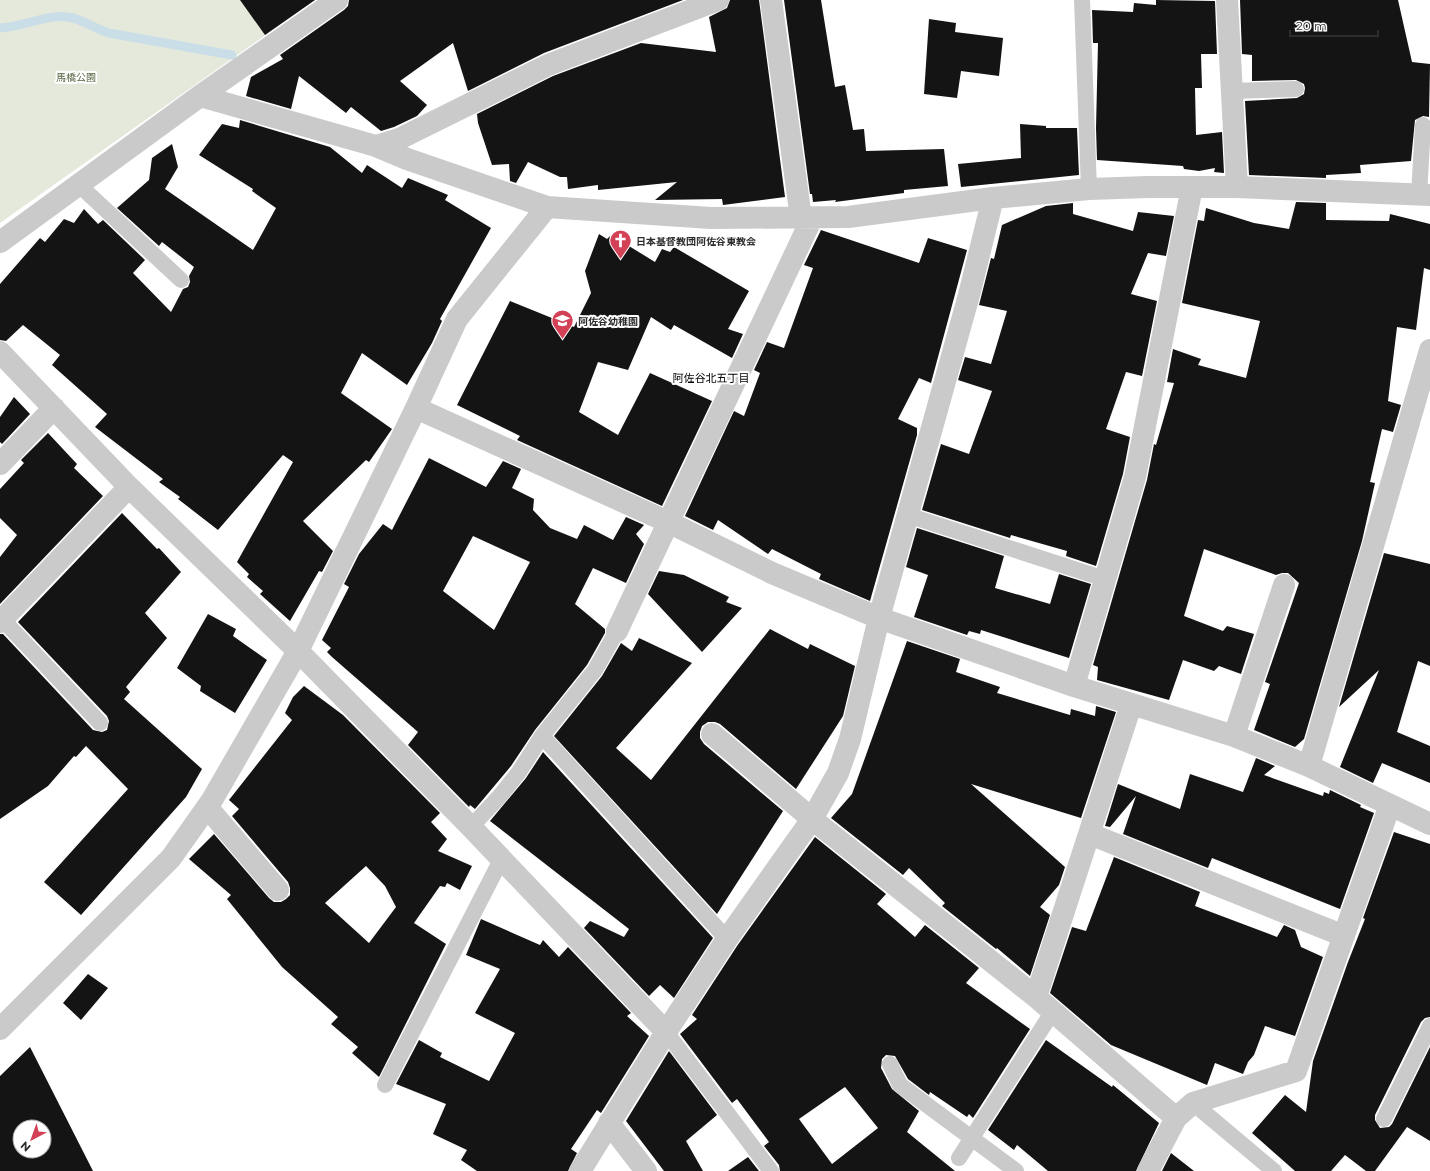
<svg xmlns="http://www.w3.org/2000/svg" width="1430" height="1171" font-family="Montserrat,'Noto Sans JP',sans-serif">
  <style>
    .green { fill: #e4e9dc }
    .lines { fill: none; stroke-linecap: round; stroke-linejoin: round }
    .stream { stroke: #cadee7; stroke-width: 9 }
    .building { fill: #141414; fill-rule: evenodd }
    .service { stroke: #cacaca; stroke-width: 16 }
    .minor { stroke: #cacaca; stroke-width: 22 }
    .labels { text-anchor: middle; stroke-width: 4; stroke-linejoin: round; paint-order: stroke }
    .park-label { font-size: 10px; fill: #53633f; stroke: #fff }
    .poi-label { font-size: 10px; font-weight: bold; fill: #2d2d2d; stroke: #fff; text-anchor: start }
    .neighbourhood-label { font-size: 11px; fill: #000; stroke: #fff }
  </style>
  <rect width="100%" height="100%" fill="#fff"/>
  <!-- green -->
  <path class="green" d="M0,0H315L0,223Z"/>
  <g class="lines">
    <!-- stream -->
    <path class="stream" d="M0,28C22,27 48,14 68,17C83,19 94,29 109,33L232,55"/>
  </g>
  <!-- building -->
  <path class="building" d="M240,0H315L265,35Z
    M349,0H683L544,53L468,91L453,43L400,81L427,105L417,116L394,127L381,131L351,107L346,113L299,76L291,109L246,96L251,77L283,59L280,55L344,10L348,6Z
    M730,0H759L785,197L723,205L722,199L655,200L677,182L598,190V185L568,189L567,177H560L528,162L516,183L510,181L509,164L492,165L478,123L477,114L553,76L641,43L716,52L709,17L727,8Z
    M784,0H821L835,87L845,85L853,130L864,129L866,151L944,149L948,186L904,190V193L835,202L836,200L813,202L812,194H810Z
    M1156,0L1215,1L1217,54H1201L1202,88H1195L1196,135L1222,132L1224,173L1214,172L1215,168L1199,171L1184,169L1183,166L1097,160L1096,128L1098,43H1093L1092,10L1133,12L1134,3L1156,5Z
    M1240,0H1398L1412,62L1430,64L1429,117L1423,116L1415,120L1411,161L1360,165L1361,173L1326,175V178L1249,175L1245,101L1297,98L1304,94L1305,88L1304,84L1296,80L1252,81V55L1242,54Z
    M929,19L956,23L955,32L1003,38L999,76L961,71L957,98L924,94Z
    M240,120L330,147L362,173L367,165L402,188L408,178L448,195L445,200L491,228L440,319L442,321L432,343L407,385L362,353L341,393L392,429L369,462L366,460L303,521L333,551L322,572L319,571L290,621L260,594L263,591L247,577L249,574L237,562L293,462L283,455L218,530L178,499L180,497L159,482L163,479L95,427L107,414L52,365L60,355L23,325L6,341L0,340V284L40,238L45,242L64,219L74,223L84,209L98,224L103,220L145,260L133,273L171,312L183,289L188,287L190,282L189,276L194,267L162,242L159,246L117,208L149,180L152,158L172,144L178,167L165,189L253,250L276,208L252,191L253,189L199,155L222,124L239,128Z
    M1020,124L1046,126V128H1077L1079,175L961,187L958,164L1021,158Z
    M1296,202L1326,203V220L1389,221L1390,214L1430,224V270L1424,268L1416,330L1397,327L1388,401L1401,405L1393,432L1382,429L1370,482L1375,483L1362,541L1304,739L1295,747L1254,730L1270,684L1265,682L1299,583L1288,573H1282L1276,575L1204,549L1184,616L1223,631L1227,626L1254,634L1241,674L1219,666L1214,671L1183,660L1169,700L1097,680L1098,667L1093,665L1147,480L1154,444L1156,445L1174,383L1167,382L1173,349L1201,359L1198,365L1246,378L1260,321L1182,303L1198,220L1204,221L1206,208L1254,223L1289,229Z
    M1073,203V214L1133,231L1138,212L1174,216L1166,256L1148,253L1131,294L1157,301L1142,376L1126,372L1106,429L1130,437L1123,474L1096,566L1066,556L1067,551L1011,535L1010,538L922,510L941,444L969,454L992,391L958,380L965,357L991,364L1007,311L979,305L991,258L994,259L1002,225L1046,206Z
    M821,230L919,263L928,238L967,250L931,383L919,378L898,419L917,428V435L870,601L819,579L821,574L772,549L768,554L718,520L713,530L685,516L734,411L744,416L760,373L754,370L767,342L784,348L813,268L804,265Z
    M599,234L607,239L611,235L655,262L662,249L670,252L674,247L749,291L728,329L743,334L732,358L674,325L671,330L651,317L628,370L598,362L579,412L618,435L650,373L712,401L662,506L517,440L520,436L457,405L510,301L574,327L591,293L585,271Z
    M14,397L30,414L2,444L0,442V417Z
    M48,433L77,464L74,468L103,496L0,604V557L17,535L0,518V489L24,463L21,460Z
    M429,458L486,487L503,461L521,469L512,488L534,499L533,510L550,528L577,539L584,525L613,540L626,517L644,525L636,534L644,544L626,583L593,568L575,604L605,629V633L587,665L535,730L511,766L475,809L470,805L469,807L408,745L418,732L332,657L327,652L331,648L322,640L349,587L344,584L359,554L383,524L392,530ZM473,536L530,562L494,630L443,591Z
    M122,513L157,549L159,548L181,572L145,613L167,638L126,687L130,692L124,699L202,769L186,797L81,915L44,882L128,789L86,746L76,757L74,756L48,786L0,819V634H3L93,730L102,732L107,730L109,721L107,716L18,622Z
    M917,528L1004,556L995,588L1050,604L1059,574L1091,584L1069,658L981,630L980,634L969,631L967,635L914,617L928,575L906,567Z
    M1384,553L1430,564V666L1418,661L1397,732L1430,746V783L1382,763L1373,783L1340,767L1379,670L1339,707Z
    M659,571L684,575L729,597L726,602L742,608L702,652L648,594Z
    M208,614L236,629L233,636L267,660L235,713L200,691L201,686L177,668Z
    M770,629L808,649L810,644L855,666L843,716L796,789L720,724L715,722H708L702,726L700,732V738L704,744L783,811L717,914L554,736L602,676L621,643L632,651L639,638L692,663L616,748L651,780Z
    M907,641L960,659L956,672L1000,687L997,693L1070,715L1071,709L1095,716L1096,706L1116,712L1081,818L971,784L1065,867L1059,885L1040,907L1050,915L1030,976L997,948L996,949L942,906L945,903L909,868L903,875L831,818L852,794Z
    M304,686L343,715L440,813L431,822L447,839L438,851L472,866L460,890L447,883L445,887L440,886L414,923L446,944L379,1077L352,1053L358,1047L331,1024L338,1017L282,967L227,899L231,895L189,859L214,834L269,898L274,902H281L286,899L290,895V888L288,882L232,816L239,809L229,800L292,720L285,713L293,697ZM366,866L385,886L396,907L369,943L325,903Z
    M543,752L713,938L674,998L660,985L649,996L584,928L590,921L624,937L629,929L490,821L526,778Z
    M1256,758L1275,766L1264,775L1323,796L1324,792L1329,794L1330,790L1361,805L1360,807L1374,813L1340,909L1212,858L1208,868L1123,834L1136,796L1110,827L1105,826L1118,784L1180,809L1190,774L1243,792Z
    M1394,832L1430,844V1017L1425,1018L1421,1022L1375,1115V1120L1380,1128L1389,1127L1392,1124L1430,1047V1141L1407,1127L1375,1171H1366L1345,1155L1331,1171H1295L1252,1133L1285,1095L1306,1112L1313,1061L1348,962L1365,919L1363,918Z
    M815,837L886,894L877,904L915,937L925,925L979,968L966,983L1030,1029L973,1118L969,1114L967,1117L930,1092L929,1095L908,1079L895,1056L886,1055L882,1059L881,1068L892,1089L919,1111L907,1132L955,1171H780L779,1165L764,1146L769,1142L737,1099L732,1103L680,1034L697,1019L692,1015L737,946ZM845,1087L878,1128L832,1164L799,1119Z
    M1114,857L1200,892L1195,906L1277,937L1284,925L1295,930L1301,947L1323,957L1295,1036L1265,1026L1254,1055L1248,1062L1243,1074L1215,1063L1207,1085L1111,1045L1050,993L1072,927L1086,931Z
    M481,919L540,945L543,940L559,957L568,947L631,1013L627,1016L649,1036L601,1113L597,1110L571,1149L577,1153L568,1171H477L461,1160L467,1150L433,1134L446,1104L396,1084L419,1040L442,1053L440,1057L489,1081L515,1033L475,1013L500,969L466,955Z
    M88,974L108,988L81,1020L63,1003Z
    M1046,1040L1112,1087L1113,1085L1159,1123L1136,1171H1048L1017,1145L1014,1150L988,1130Z
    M30,1047L93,1171H0V1076ZM20,1127H44V1151H20Z
    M669,1051L717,1115L686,1141L703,1171H664L626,1121Z
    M1171,1153L1194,1171H1162Z
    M748,1157L759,1171H728Z"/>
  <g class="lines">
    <!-- service -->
    <path class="service" d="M1082,0L1089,189
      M1232,91L1296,89
      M78,184L181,280
      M1419,195L1423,125
      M907,515L1105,579
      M2,619L100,723
      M542,736L727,939
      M471,827L499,797L519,772L542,736L595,670L617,631
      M666,1032L771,1171
      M890,1064L900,1085L1016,1171
      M385,1085L501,860
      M1193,1103L1274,1171
      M1384,1119L1430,1026
      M959,1158L1053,1011"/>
    <!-- minor -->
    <path class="minor" d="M771,0L801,218
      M1227,0L1237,187
      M200,96L376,146L407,159L547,207L711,218L848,217L993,198L1089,189L1148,187H1237L1430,195
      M376,146L399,139L548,65L718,0
      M0,242L200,96L337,0
      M0,352L129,487L298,651L471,827L666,1032
      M416,408L668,522L772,573L879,618L1074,686L1234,736L1309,766L1430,824
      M0,464L54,408
      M0,622L129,487
      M617,631L812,218
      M1074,686L1135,477L1192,187
      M712,734L812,819L1036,997L1176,1118
      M1234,736L1284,585
      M1309,766L1430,350
      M207,807L278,890
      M1090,834L1344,936
      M1036,997L1131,705
      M0,1029L171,858L212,800L298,651L416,408L457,319L547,207
      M609,1123L646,1171
      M580,1171L666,1032L727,939L812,819L838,773L850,739L879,618L969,295L993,198
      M1148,1171L1176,1118L1193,1103L1296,1071L1390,805"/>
  </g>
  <!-- icons -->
  <defs>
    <symbol id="church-pin" viewBox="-11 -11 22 30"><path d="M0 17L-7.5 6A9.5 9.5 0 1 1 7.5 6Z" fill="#d24156" stroke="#fff"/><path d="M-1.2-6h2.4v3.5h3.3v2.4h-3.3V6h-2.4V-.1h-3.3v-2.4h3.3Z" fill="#fff"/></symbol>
    <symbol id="school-pin" viewBox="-11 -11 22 30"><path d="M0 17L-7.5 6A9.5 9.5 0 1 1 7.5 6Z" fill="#d24156" stroke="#fff"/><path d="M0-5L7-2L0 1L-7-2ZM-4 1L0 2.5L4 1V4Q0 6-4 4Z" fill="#fff"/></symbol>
  </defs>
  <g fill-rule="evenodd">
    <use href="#church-pin" x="608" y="228" width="25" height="34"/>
    <use href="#school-pin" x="550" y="308" width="25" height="34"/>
  </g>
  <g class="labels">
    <!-- park labels -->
    <g class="park-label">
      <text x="76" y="81">馬橋公園</text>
    </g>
    <!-- poi labels -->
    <g class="poi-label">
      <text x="636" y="245">日本基督教団阿佐谷東教会</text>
      <text x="578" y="325">阿佐谷幼稚園</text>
    </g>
    <!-- neighbourhood labels -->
    <g class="neighbourhood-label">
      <text x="711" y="382">阿佐谷北五丁目</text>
    </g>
  </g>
  <!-- north arrow -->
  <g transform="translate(32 1139) rotate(221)"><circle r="19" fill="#ffffff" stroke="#ababab"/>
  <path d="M0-3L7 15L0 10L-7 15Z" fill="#d24156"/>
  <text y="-6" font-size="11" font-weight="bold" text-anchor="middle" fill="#2d2d2d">N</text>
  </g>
  <!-- scale -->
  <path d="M1290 30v6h88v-6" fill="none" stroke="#2d2d2d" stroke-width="2"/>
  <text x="1296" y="30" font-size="12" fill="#2d2d2d" stroke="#ffffff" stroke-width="3" paint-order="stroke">20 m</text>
</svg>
